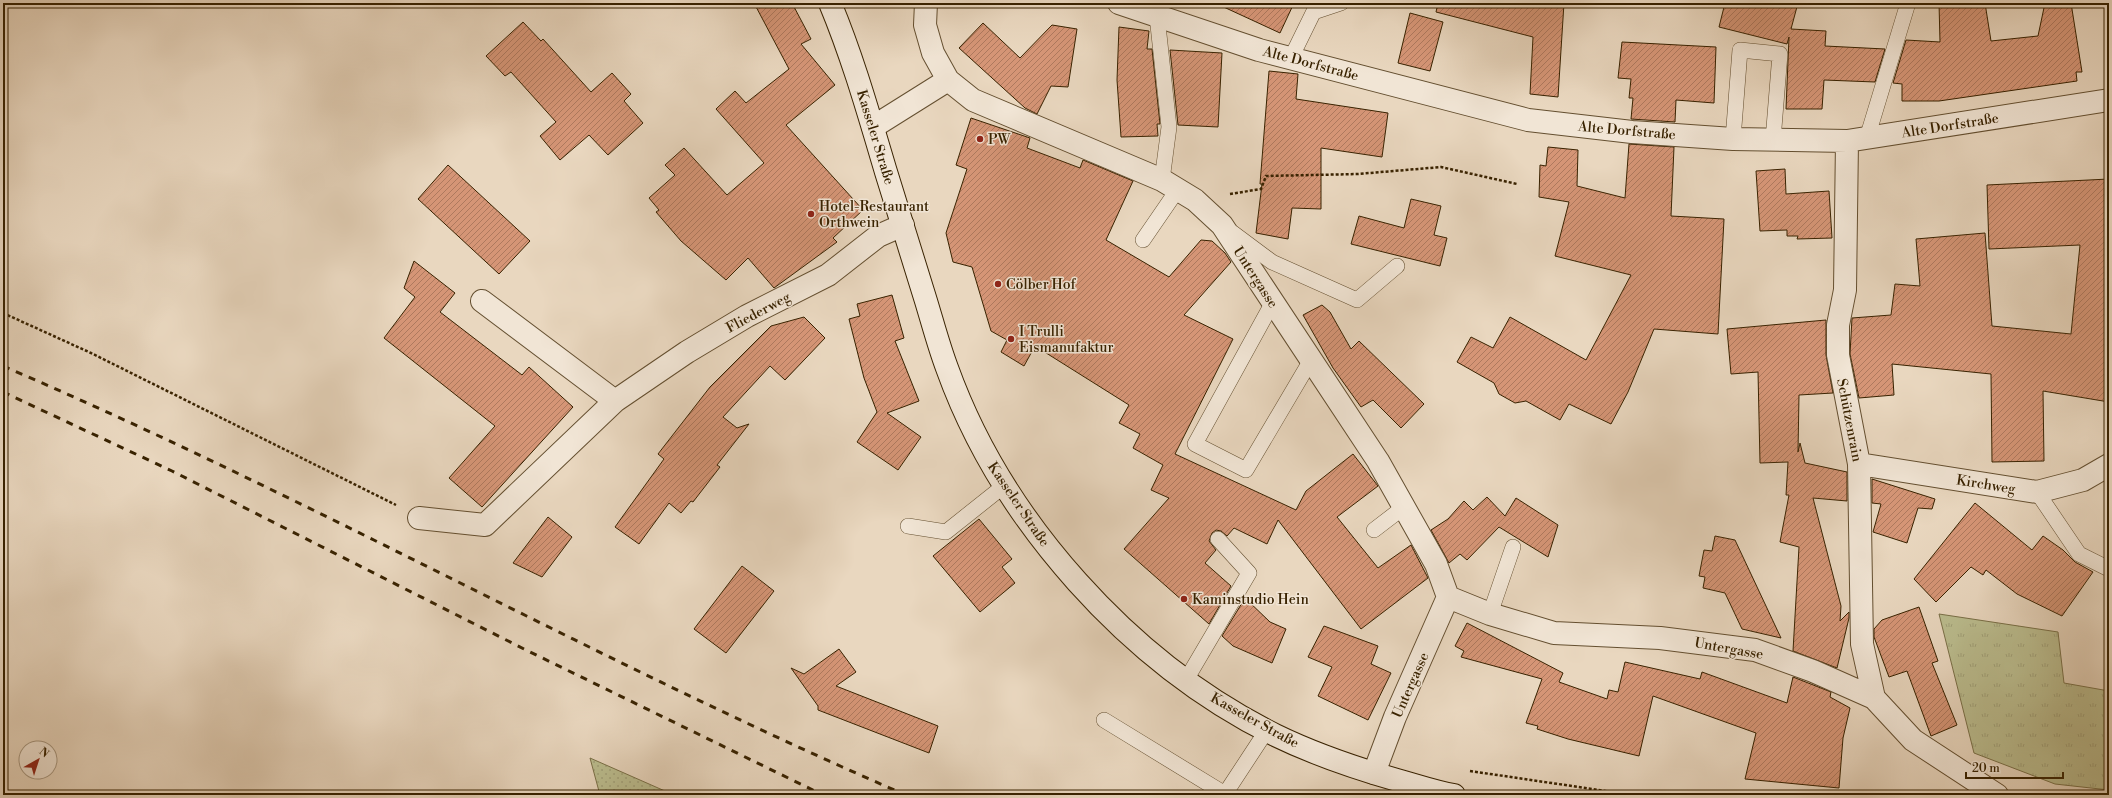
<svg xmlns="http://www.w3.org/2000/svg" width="2112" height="798" font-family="'Libre Bodoni',serif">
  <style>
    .grass { fill: url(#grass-tufts); stroke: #7a7048 }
    .garden { fill: url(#garden-dots); stroke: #7a7048 }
    .building { fill: url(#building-hatch); stroke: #382200 }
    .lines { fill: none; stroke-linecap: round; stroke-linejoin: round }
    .service-casing { stroke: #644f30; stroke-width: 16 }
    .minor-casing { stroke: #644f30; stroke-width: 24 }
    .secondary-casing { stroke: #382200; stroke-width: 24 }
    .path { stroke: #382200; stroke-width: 2.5; stroke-dasharray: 3 2; stroke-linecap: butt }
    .service { stroke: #f1e5d5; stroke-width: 15 }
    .minor { stroke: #f1e5d5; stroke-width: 22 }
    .secondary { stroke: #f1e5d5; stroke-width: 22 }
    .rail { stroke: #382200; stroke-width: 3; stroke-dasharray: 7 7; stroke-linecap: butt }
    .poi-dot { fill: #8f2418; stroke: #f1e5d5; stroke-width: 1.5 }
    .labels { text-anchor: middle; stroke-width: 3; stroke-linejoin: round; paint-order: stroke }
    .street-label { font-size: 14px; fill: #382200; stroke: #f1e5d5 }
    .poi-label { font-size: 14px; fill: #382200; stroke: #f1e5d5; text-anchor: start }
  </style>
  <defs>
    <pattern id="grass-tufts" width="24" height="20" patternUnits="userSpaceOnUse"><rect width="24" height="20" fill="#bbbd8f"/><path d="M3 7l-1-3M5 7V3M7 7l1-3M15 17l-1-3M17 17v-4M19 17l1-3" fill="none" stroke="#a2a27a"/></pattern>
    <pattern id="garden-dots" width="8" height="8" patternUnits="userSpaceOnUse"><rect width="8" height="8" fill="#bbbd8f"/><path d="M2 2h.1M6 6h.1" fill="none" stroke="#a2a27a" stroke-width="1.8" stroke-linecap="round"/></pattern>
    <pattern id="building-hatch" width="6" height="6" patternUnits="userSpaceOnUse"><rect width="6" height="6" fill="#d59576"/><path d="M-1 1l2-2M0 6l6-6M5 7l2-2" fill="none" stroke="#ae795e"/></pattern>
  </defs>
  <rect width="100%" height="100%" fill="#e9d7bf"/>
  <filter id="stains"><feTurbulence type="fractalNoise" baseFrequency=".005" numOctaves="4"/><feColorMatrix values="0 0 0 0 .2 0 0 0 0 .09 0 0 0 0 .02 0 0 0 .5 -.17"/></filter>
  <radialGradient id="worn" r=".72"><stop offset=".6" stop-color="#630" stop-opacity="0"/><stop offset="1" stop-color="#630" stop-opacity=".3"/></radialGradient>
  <!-- grass -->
  <path class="grass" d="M1939,614L2058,632L2064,683L2109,691V790L2055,784L1974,753Z"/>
  <!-- garden -->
  <path class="garden" d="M590,758L674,795H600Z"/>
  <!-- building -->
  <path class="building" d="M754,3H792L811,39L801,44L835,85L786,125L863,210L833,238L837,242L774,288L748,258L726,280L681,241L656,212L659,210L649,198L675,175L665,165L684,148L727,195L764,163L716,109L735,91L746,103L789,69Z
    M1215,3H1294L1280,33Z
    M1438,3H1564L1558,97L1530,94L1533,37L1436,12Z
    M1725,3H1798L1791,29L1826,31L1825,46L1885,49L1875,82L1824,80L1822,109H1786L1789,37L1787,44L1719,27Z
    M1939,3H1985L1991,41L2038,36L2045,3H2071L2082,72H2076L2077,81L1939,101H1902V84L1893,83L1906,40L1940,42Z
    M1410,13L1443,22L1430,71L1398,63Z
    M523,22L541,41L543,39L591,92L612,73L631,94L624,101L643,123L608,155L589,135L560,160L540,136L556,122L511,72L505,76L486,56Z
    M983,23L1020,58L1052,25L1077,29L1068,87L1051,86L1037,114L1025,108L959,48Z
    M1119,27L1149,31L1147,49H1152L1160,124H1157L1158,136L1121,137L1117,80Z
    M1622,42L1716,47L1714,103L1676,100L1675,122L1631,119L1633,98H1629L1631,79L1618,78Z
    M1170,50L1222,53L1218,127L1178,125Z
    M1269,71L1298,74L1296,99L1388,113L1382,157L1321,148V209L1292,208L1288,239L1256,233L1262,184H1260Z
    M971,118L1030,138L1027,148L1080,168L1083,160L1133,181L1106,240L1169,277L1201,240L1212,241L1225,253L1231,262L1184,315L1233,339L1175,454L1296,510L1306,491L1353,454L1378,486L1337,517L1378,568L1411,545L1428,578L1361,629L1278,520L1267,544L1234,528L1227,536L1221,531L1216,530L1212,533L1209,541L1216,550L1205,563L1231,586L1209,624L1124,549L1169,498L1151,490L1163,465L1133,448L1140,434L1119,423L1129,405L1035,346L1024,366L1001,352L1007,340L991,331L972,267L953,262L946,233L967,169L956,165Z
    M1629,144L1674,147L1671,216L1724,219L1718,334L1654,329L1628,392L1611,424L1569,404L1560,420L1526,401L1515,403L1499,394L1494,383L1457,362L1471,337L1493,348L1510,317L1586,360L1631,275L1555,256L1569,202L1539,197L1540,165L1546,166L1548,147L1578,150L1577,186L1625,198Z
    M448,165L530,241L499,274L418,199Z
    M1785,169L1786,194L1829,191L1832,238L1797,239L1798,236H1787V230L1760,231L1756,171Z
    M2109,179V402L2043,391L2044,461L1992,462L1991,374L1892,364L1894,395L1859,398L1850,354L1852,318L1891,315L1895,284L1920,286L1916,239L1985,233L1992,326L2071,334L2080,245L1989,249L1987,185Z
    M1411,199L1441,206L1434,235L1447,238L1440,266L1351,244L1359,216L1404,228Z
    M414,261L455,293L440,312L522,375L529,367L573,407L482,507L449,478L495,426L384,338L415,297L404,288Z
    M892,295L904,338L895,341L919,401L887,413L921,437L898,470L857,442L877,412L864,378L849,319L860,316L857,304Z
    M1322,305L1330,312L1351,349L1359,341L1424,404L1401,428L1373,400L1361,407L1333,368L1303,315Z
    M804,317L825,338L785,380L770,366L723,417L737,428L749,424L717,465L720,467L693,502L691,501L681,513L669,503L639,544L615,527L664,459L658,454L710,387L771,326Z
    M1826,320V355L1833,393L1799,395L1798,452L1800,443L1805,463L1847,472V501L1813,498L1841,606L1840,621L1849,612V618L1837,668L1793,651L1799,547L1780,542L1789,495H1786L1788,462L1760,463L1758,372L1731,374L1727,329Z
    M1872,479L1935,499L1932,509L1918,508L1907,543L1873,532L1881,504L1872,503Z
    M1487,497L1505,516L1516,498L1558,525L1548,557L1499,527L1467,560L1460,554L1449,563L1431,530L1448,519L1464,501L1473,510Z
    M1975,503L2032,550L2043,536L2063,550L2075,562L2093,572L2062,616L2017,594L1986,570L1983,575L1971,567L1936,602L1914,579Z
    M548,517L572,537L542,577L513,563Z
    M979,519L1012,559L1002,567L1015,583L980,612L933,556Z
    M1715,536L1735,540L1781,638L1742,629L1725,593L1703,588L1705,577L1699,576L1704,550L1712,551Z
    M742,566L774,591L726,653L694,629Z
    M1245,598L1270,622L1286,629L1272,663L1233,646L1222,636Z
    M1919,607L1938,661L1932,663L1957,725L1931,736L1907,671L1889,677L1874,637V629L1882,620Z
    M1467,623L1563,673L1559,682L1607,699L1609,690L1618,692L1625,662L1700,679L1702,672L1787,703L1793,677L1831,692L1830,697L1850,708L1843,738L1839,788L1745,779L1756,733L1653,696L1639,756L1568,739L1537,729L1538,726L1526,723L1542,679L1461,657L1464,651L1455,646Z
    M1324,626L1378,646L1371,664L1391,673L1368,720L1318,696L1332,667L1308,657Z
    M839,649L856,672L836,686L938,726L929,753L818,710V706L791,668L804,674Z"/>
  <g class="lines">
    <defs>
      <path id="service" d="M1314,12L1341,3
        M1157,16L1169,127L1162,180
        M1291,58L1318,3
        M1867,138L1908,3
        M1733,139L1740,50L1780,54L1773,140
        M1233,233L1272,262L1357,300L1397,266
        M1143,240L1178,189
        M1273,302L1195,444L1246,470L1311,360
        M2037,492L2079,554L2109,569
        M908,526L946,532L1005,485
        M1374,530L1404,507
        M1490,614L1513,547
        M1186,680L1249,573L1218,539
        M1104,720L1225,794L1267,730"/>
      <path id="minor" d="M1119,3L1259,50L1528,120L1632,132L1733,139L1847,141L2109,100
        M948,80L973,100L1162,180L1195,200L1222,225L1378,461L1436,564L1448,597L1395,717L1374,773
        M873,127L948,80L933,53L925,25L926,3
        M1847,141L1845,290L1838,325V355L1859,464L1862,644L1874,698
        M482,301L615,401
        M1859,464L2037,492L2083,480L2109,465
        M419,518L485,525L615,401L687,352L747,316L828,275L878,236L903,225
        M1448,597L1490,614L1554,633L1660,638L1755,650L1813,671L1874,698L1913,740L1997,795"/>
      <path id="secondary" d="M830,3C853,58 869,115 886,172C899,215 913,258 926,301C933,324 939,347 947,368C1002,521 1130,663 1275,735C1314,754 1355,768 1397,780C1416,785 1435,792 1454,795"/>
    </defs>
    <!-- service casing -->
    <use href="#service" class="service-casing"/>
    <!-- minor casing -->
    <use href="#minor" class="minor-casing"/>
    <!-- secondary casing -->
    <use href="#secondary" class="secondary-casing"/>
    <!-- path -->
    <path class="path" d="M1230,194L1261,189L1266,176L1358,174L1441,167L1517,184
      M3,313L91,353L396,505
      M1470,771L1626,794L1656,795"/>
    <!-- service -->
    <use href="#service" class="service"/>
    <!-- minor -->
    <use href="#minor" class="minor"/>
    <!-- secondary -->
    <use href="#secondary" class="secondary"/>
    <!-- rail -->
    <path class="rail" d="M3,366C309,497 600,663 906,795
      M3,392L172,471L524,649L823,795"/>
  </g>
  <!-- markers -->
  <g class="poi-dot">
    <circle cx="980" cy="139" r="4"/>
    <circle cx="811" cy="214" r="4"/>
    <circle cx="998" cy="284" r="4"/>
    <circle cx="1011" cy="339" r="4"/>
    <circle cx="1184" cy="599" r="4"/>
  </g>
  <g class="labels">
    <!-- street labels -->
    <g class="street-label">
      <text transform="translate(1311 63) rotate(15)" y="5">Alte Dorfstraße</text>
      <text transform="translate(1950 125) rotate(-9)" y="5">Alte Dorfstraße</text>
      <text transform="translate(1627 130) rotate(5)" y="5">Alte Dorfstraße</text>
      <text transform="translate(876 137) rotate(73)" y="5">Kasseler Straße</text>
      <text transform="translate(1256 277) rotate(57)" y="5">Untergasse</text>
      <text transform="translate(758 312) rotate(-28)" y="5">Fliederweg</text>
      <text transform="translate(1850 420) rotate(79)" y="5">Schützenrain</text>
      <text transform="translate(1986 484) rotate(9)" y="5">Kirchweg</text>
      <text transform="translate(1019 504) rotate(56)" y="5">Kasseler Straße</text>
      <text transform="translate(1729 648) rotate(10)" y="5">Untergasse</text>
      <text transform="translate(1410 685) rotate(-66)" y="5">Untergasse</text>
      <text transform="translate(1255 720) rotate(29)" y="5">Kasseler Straße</text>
    </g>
    <!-- poi labels -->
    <g class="poi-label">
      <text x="988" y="144">PW</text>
      <text x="819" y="211">Hotel-Restaurant<tspan x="819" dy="16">Orthwein</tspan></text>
      <text x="1006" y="289">Cölber Hof</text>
      <text x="1019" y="336">I Trulli<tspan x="1019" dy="16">Eismanufaktur</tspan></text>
      <text x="1192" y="604">Kaminstudio Hein</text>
    </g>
  </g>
  <!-- margin -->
  <rect width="2112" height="798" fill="none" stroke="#e9d7bf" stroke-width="16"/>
  <rect x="4" y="4" width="2104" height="790" fill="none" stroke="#382200" stroke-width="2"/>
  <rect x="8" y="8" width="2096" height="782" fill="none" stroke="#382200"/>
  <!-- north arrow -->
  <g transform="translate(38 760) rotate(39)"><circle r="19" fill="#f1e5d5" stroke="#a79780"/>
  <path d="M0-3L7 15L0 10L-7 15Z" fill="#8f2418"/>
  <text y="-6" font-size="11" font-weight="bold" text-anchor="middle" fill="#382200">N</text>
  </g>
  <!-- scale -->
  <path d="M1966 772v6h97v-6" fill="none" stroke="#382200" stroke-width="2"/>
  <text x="1972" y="772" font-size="12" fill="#382200" stroke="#f1e5d5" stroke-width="3" paint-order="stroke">20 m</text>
  <rect width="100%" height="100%" filter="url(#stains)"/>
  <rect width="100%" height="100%" fill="url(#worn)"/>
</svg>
